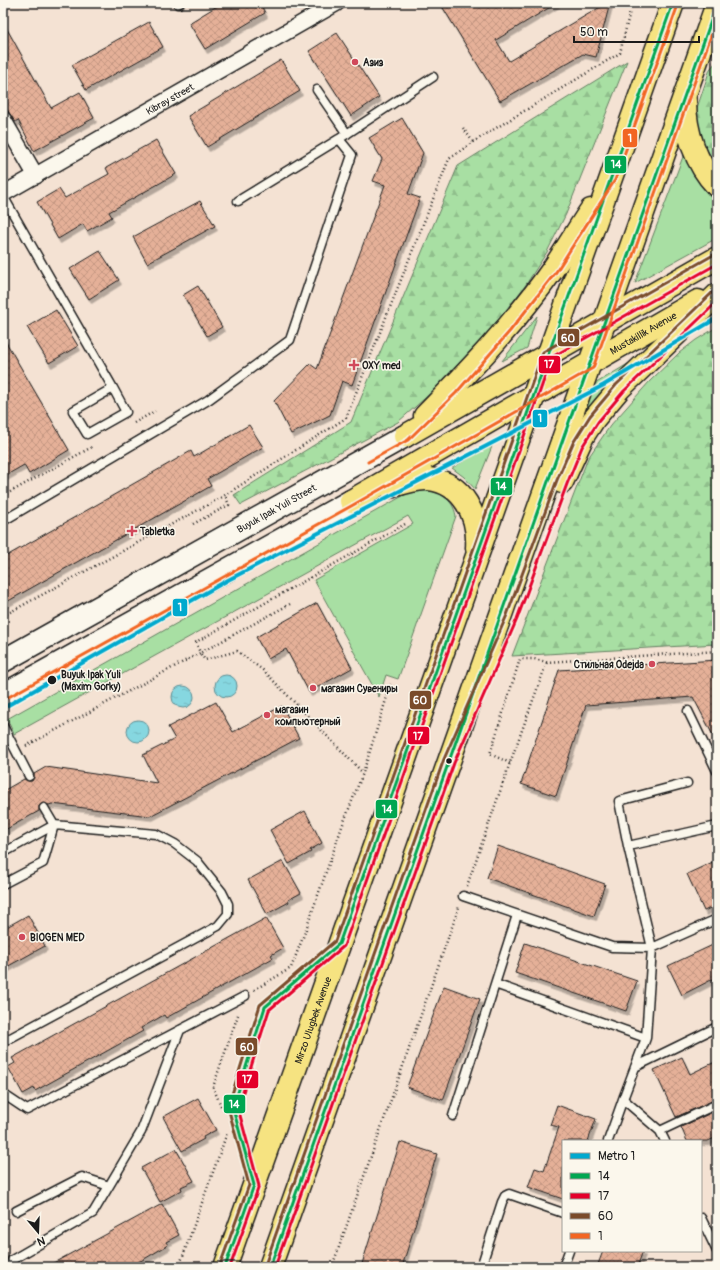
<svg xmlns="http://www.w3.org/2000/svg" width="720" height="1270" font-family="Pangolin,sans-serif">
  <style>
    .grass { fill: #a8dfa3; stroke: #627e60 }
    .forest { fill: url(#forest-firs); stroke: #627e60 }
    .water { fill: url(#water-ripples); stroke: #5c8c92 }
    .building { fill: url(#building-cross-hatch); stroke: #1c1c1c; filter: url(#shadow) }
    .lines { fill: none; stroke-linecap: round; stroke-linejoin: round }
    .lane-casing { stroke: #1c1c1c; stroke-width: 11 }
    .street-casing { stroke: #1c1c1c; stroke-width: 18 }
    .secondary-casing { stroke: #1c1c1c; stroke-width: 25 }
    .primary-casing { stroke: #1c1c1c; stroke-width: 25 }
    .path { stroke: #1c1c1c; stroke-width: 2.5; stroke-dasharray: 1 3; stroke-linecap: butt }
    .lane { stroke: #fbf7ec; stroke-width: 8 }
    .street { stroke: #fbf7ec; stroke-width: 15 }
    .secondary { stroke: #fbf7ec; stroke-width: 22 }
    .primary { stroke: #f6e381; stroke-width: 22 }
    .bus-1-casing { stroke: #fbf7ec; stroke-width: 6 }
    .bus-2-casing { stroke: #fbf7ec; stroke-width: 6 }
    .bus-3-casing { stroke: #fbf7ec; stroke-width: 6 }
    .bus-4-casing { stroke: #fbf7ec; stroke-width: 6 }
    .bus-1 { stroke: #00a651; stroke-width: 3 }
    .bus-2 { stroke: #e4002b; stroke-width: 3 }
    .bus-3 { stroke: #7a4b2a; stroke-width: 3 }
    .bus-4 { stroke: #f26522; stroke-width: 3 }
    .metro-1-casing { stroke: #fbf7ec; stroke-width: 7 }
    .metro-1 { stroke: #00a9ce; stroke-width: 4 }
    .poi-dot { fill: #d1495b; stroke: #fbf7ec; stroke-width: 1.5 }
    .stop-dot { fill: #1c1c1c; stroke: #fbf7ec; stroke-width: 1.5 }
    .labels { text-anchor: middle; stroke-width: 3; stroke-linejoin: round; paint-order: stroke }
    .poi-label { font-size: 10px; font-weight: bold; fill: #1c1c1c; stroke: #fbf7ec; text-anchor: start }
    .street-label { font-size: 10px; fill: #1c1c1c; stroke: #fbf7ec }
    .stop-label { font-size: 10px; font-weight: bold; fill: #1c1c1c; stroke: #fbf7ec; text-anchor: start }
    .line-badge { stroke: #fbf7ec; stroke-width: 1.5 }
    .badge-label { font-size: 11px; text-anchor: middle; font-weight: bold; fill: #fff }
  </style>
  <defs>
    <pattern id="forest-firs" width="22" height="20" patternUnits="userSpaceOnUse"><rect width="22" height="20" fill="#a8dfa3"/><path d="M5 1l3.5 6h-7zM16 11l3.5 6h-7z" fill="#90bf8c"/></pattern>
    <pattern id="water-ripples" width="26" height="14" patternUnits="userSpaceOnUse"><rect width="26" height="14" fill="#86d7e0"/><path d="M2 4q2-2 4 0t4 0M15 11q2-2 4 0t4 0" fill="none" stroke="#73b8c0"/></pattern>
    <pattern id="building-cross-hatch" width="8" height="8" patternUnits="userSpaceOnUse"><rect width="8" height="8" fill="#e5b098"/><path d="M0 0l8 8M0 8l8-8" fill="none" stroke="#c49782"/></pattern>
    <filter id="shadow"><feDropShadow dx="2.5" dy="4.5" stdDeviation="0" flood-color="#0004"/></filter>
  </defs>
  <rect width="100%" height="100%" fill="#f4e2d3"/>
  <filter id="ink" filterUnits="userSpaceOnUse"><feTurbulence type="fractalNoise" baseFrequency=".025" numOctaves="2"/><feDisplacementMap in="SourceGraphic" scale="8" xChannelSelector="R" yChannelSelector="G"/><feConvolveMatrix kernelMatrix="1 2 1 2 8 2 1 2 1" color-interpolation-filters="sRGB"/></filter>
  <g filter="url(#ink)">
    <!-- grass -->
    <path class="grass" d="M684,154L709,195L717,206V238L635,283Z
      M537,316L527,348L502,361Z
      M636,359L575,439L593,385Z
      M493,444L475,489L464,477L452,468Z
      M423,489C439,492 453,498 456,516L398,679L386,675L379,697L314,580L413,524L408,516L14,734L7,719L408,493Z"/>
    <!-- forest -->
    <path class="forest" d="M627,61L566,214L547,252L525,286L496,324L432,392L398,422L241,505L234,495L351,422L458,166Z
      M717,61V167L701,139L694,117L710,69Z
      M717,327V644L512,656L588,458L610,426L650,381L679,353L696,340Z"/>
    <!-- water -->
    <path class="water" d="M215 686a11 11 0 1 1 22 0a11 11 0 1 1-22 0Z
      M172 697a11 11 0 1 1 22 0a11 11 0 1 1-22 0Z
      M127 731a11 11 0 1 1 22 0a11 11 0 1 1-22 0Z"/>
    <!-- building -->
    <path class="building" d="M222,3H260L265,13L205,49L189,23Z
      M440,3H557L496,40L509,61L607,3H610L596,57L583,54L500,101Z
      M3,22L51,108L80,92L94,118L34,151L18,120L15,122L3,103Z
      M149,22L163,47L86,90L72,65Z
      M337,33L379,97L351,116L309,51Z
      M281,60L300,91L207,147L188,116Z
      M402,118L423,153L408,194L420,198L352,385L342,381L330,415L291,434L274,401L310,364L317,369L385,185L373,181L382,159L369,138Z
      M156,140L176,174L109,212L112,217L87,231L83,224L58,239L37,202L59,189L65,198L109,174L106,168Z
      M200,201L215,226L147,263L133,237Z
      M100,251L119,280L89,299L70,269Z
      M198,286L222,327L207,336L183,295Z
      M56,310L78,346L49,363L27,327Z
      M3,337L69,450L29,474L24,465L3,477Z
      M249,425L263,447L207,479L211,486L3,604V558L191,451L194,457Z
      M317,603L352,668L309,692L286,649L268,659L256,637Z
      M717,660V743L693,697L586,705L556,796L521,784L559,670Z
      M216,702L233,732L282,706L299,738L150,816L52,804L49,805L44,803L39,806V811L3,831V791L24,779L28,781H32L34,777V774L46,767L157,783L143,755L175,739L168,727Z
      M305,811L322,843L310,850L311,852L289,864L270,830Z
      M498,846L605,884L594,916L487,878Z
      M717,860V905L704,911L687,874Z
      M283,861L301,893L288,900L289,902L267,914L248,880Z
      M28,915L45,946L3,969V929Z
      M266,918L283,948L271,955L273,958L166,1018L164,1015L141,1028L143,1031L35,1091L34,1088L23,1094L8,1067L15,1063L12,1058Z
      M525,943L637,981L626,1011L515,973Z
      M717,943V977L682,995L668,966Z
      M444,986L480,999L443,1100L407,1087Z
      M682,1057L690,1074L717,1061V1099L676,1117L654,1070Z
      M198,1098L216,1130L203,1137L204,1139L182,1151L163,1117Z
      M557,1105L596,1119L588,1141H563V1199L528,1187L535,1168L544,1171L559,1127L550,1125Z
      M717,1110V1137L708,1141H687L681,1127Z
      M400,1142L437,1154L402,1267H361Z
      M176,1149L194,1181L181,1187L182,1190L160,1202L141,1168Z
      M162,1204L179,1235L166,1242L168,1245L146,1258L129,1267H46Z
      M603,1251H643L637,1267H597Z"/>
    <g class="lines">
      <defs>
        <path id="lane" d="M178,3V4L180,3
          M317,90L347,134
          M3,196L113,388L126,412L87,434L73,411L113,388
          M238,201L339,139
          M3,521L208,400L290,340L352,155L339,139L433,77
          M688,711L717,771
          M3,726L29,776
          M628,846L619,801L687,783
          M3,853L54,825L44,808
          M3,884L43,863L54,825L156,834L175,844L197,861L222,892L228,904V914L218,926L3,1042
          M463,896L612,947L652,948L717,919
          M495,984L517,915
          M635,1067L717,1027
          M3,1094L27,1110L245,996
          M453,1116L495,984L646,1038
          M660,1131L717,1104
          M608,1141L623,1099
          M665,1141L660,1131L623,1099L646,1038L652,948L628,846L717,826
          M252,1177L233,1108L265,1007L331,951
          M16,1211L82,1177L109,1186
          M701,1218L717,1251
          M10,1267L12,1260L93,1213L141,1132L180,1030
          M481,1267L502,1202L505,1196L509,1194L563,1213
          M563,1267L569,1251"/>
        <g id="street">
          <path d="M3,119L36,176"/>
          <path id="s1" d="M3,194L337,3"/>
        </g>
        <g id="secondary">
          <path id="s2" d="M3,661L405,436"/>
          <path d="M3,695L351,501"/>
        </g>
        <g id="primary">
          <path d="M685,101C685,132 696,164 717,186"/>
          <path d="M425,416C470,370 516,322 553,269C566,250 578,229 591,210"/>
          <path d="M405,436L717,258"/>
          <path d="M562,482L583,436L594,419L620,388L717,295"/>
          <path d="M390,487C402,483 416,478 429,479C464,483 479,517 477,548"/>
          <path id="s3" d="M351,501L698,301"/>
          <path id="s4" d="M225,1267L673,3"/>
          <path d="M270,1267L717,4"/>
        </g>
      </defs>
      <!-- lane casing -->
      <use href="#lane" class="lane-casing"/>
      <!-- street casing -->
      <use href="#street" class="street-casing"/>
      <!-- secondary casing -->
      <use href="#secondary" class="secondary-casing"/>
      <!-- primary casing -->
      <use href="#primary" class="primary-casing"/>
      <!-- path -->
      <path class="path" d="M463,128L473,142
        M134,423L155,411
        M3,496L92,447
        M193,524L229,505L225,495
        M290,604L200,653L205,660L237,651L264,671L363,773
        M3,616L222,497L346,418L449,159L473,142L620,53L630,11
        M26,746L200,653L196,642L407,523
        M510,763L490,754L520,659H534L547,662L717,651
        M467,886L510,763L547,662
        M254,990L291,968L305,932L343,824L363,773L391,684
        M221,1106L213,1087L239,1012
        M179,1267L227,1133
        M332,1267L459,907"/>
      <!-- lane -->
      <use href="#lane" class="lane"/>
      <!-- street -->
      <use href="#street" class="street"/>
      <!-- secondary -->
      <use href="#secondary" class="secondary"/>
      <!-- primary -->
      <use href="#primary" class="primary"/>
      <defs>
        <path id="bus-1" d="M225,1267L254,1185L233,1108L265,1007L339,944L673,3
          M270,1267L717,4"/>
        <path id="bus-2" d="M230,1267L259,1186L238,1108L269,1010L344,946L552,357L717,264
          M275,1267L454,763L517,619L567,484L582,447L598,422L624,391L717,302"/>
        <path id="bus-3" d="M220,1265L249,1185L228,1107L260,1005L335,941L543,352L715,254
          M265,1265L444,759L507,615L557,480L573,443L590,416L616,385L714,291"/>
        <path id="bus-4" d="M368,462L408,440L456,393L510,331L556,272L615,180L678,5
          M5,699L353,505L593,368L717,19"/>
      </defs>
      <!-- bus-1 casing -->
      <use href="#bus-1" class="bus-1-casing"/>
      <!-- bus-2 casing -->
      <use href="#bus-2" class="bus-2-casing"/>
      <!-- bus-3 casing -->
      <use href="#bus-3" class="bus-3-casing"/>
      <!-- bus-4 casing -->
      <use href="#bus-4" class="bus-4-casing"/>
      <!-- bus-1 -->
      <use href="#bus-1" class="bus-1"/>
      <!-- bus-2 -->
      <use href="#bus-2" class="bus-2"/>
      <!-- bus-3 -->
      <use href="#bus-3" class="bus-3"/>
      <!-- bus-4 -->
      <use href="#bus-4" class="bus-4"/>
      <defs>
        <path id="metro-1" d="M3,708L228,580L604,385L717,318"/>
      </defs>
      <!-- metro-1 casing -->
      <use href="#metro-1" class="metro-1-casing"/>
      <!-- metro-1 -->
      <use href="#metro-1" class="metro-1"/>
    </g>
  </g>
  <!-- markers -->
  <g class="poi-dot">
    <circle cx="355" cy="62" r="4"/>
    <path d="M352 359h4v4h4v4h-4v4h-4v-4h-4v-4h4z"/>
    <path d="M130 525h4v4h4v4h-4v4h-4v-4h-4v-4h4z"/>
    <circle cx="652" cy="664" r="4"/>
    <circle cx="313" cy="688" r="4"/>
    <circle cx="267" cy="715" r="4"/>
    <circle cx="22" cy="937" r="4"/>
  </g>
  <g class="stop-dot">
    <circle cx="52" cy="680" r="5"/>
    <circle cx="449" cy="761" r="3.5"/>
  </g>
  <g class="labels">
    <!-- poi labels -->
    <g class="poi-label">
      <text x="363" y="66">Азиз</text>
      <text x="362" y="369">OXY med</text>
      <text x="140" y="535">Tabletka</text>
      <text x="644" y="668" text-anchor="end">Стильная Odejda</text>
      <text x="321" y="692">магазин Сувениры</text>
      <text x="275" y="713">магазин<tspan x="275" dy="12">компьютерный</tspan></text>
      <text x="30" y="941">BIOGEN MED</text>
    </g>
    <!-- street labels -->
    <g class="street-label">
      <text dy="4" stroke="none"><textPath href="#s1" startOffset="192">Kibray street</textPath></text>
      <text dy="4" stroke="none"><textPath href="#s3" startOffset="337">Mustakillik Avenue</textPath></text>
      <text dy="4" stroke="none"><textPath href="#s2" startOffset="313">Buyuk Ipak Yuli Street</textPath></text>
      <text dy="4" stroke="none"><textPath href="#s4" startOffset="262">Mirzo Ulugbek Avenue</textPath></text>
    </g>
    <!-- stop labels -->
    <g class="stop-label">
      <text x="61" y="678">Buyuk Ipak Yuli<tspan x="61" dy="12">(Maxim Gorky)</tspan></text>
    </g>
  </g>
  <g class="line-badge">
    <rect x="622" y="128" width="16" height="20" rx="4" fill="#f26522"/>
    <rect x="604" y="155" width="23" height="19" rx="4" fill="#00a651"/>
    <rect x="557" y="328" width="23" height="19" rx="4" fill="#7a4b2a"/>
    <rect x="538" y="355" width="23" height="19" rx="4" fill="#e4002b"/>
    <rect x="532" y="409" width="16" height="19" rx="4" fill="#00a9ce"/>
    <rect x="490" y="477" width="23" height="19" rx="4" fill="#00a651"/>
    <rect x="172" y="598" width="16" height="19" rx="4" fill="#00a9ce"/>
    <rect x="409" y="690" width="23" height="20" rx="4" fill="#7a4b2a"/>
    <rect x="407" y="726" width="23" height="19" rx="4" fill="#e4002b"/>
    <rect x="375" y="799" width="23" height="20" rx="4" fill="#00a651"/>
    <rect x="235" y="1037" width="23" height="19" rx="4" fill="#7a4b2a"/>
    <rect x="236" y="1070" width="23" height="19" rx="4" fill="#e4002b"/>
    <rect x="223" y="1094" width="23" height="20" rx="4" fill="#00a651"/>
  </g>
  <g class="badge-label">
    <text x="630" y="142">1</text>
    <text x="616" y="168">14</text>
    <text x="568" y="342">60</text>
    <text x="549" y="368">17</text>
    <text x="540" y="422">1</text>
    <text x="501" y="490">14</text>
    <text x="180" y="611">1</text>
    <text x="420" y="704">60</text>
    <text x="418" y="740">17</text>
    <text x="387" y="813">14</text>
    <text x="247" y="1051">60</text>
    <text x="247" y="1083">17</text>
    <text x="234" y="1108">14</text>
  </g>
  <!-- margin -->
  <rect width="720" height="1270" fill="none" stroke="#fbf7ec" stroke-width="16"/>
  <rect x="8" y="8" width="704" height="1254" fill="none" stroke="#1c1c1c" stroke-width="1.5" filter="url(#ink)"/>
  <!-- legend -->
  <rect x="562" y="1140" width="140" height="112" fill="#fbf7ec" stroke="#a29f99"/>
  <rect x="570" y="1153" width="20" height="6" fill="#00a9ce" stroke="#a29f99"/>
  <text x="598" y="1160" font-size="12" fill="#1c1c1c">Metro 1</text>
  <rect x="570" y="1173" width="20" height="6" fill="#00a651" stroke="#a29f99"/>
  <text x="598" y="1180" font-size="12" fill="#1c1c1c">14</text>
  <rect x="570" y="1193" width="20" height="6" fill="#e4002b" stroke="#a29f99"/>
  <text x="598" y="1200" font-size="12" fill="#1c1c1c">17</text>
  <rect x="570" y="1213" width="20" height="6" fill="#7a4b2a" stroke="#a29f99"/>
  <text x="598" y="1220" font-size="12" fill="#1c1c1c">60</text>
  <rect x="570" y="1233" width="20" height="6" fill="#f26522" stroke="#a29f99"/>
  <text x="598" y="1240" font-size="12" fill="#1c1c1c">1</text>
  <!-- north arrow -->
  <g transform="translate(38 1232) rotate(161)" stroke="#fbf7ec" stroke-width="3" paint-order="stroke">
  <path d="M0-3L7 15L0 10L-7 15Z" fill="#1c1c1c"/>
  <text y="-6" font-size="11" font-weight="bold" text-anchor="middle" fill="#1c1c1c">N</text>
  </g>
  <!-- scale -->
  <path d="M574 36v6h125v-6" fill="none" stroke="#1c1c1c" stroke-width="2"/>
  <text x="580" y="36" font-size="12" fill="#1c1c1c" stroke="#fbf7ec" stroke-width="3" paint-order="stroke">50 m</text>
</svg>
